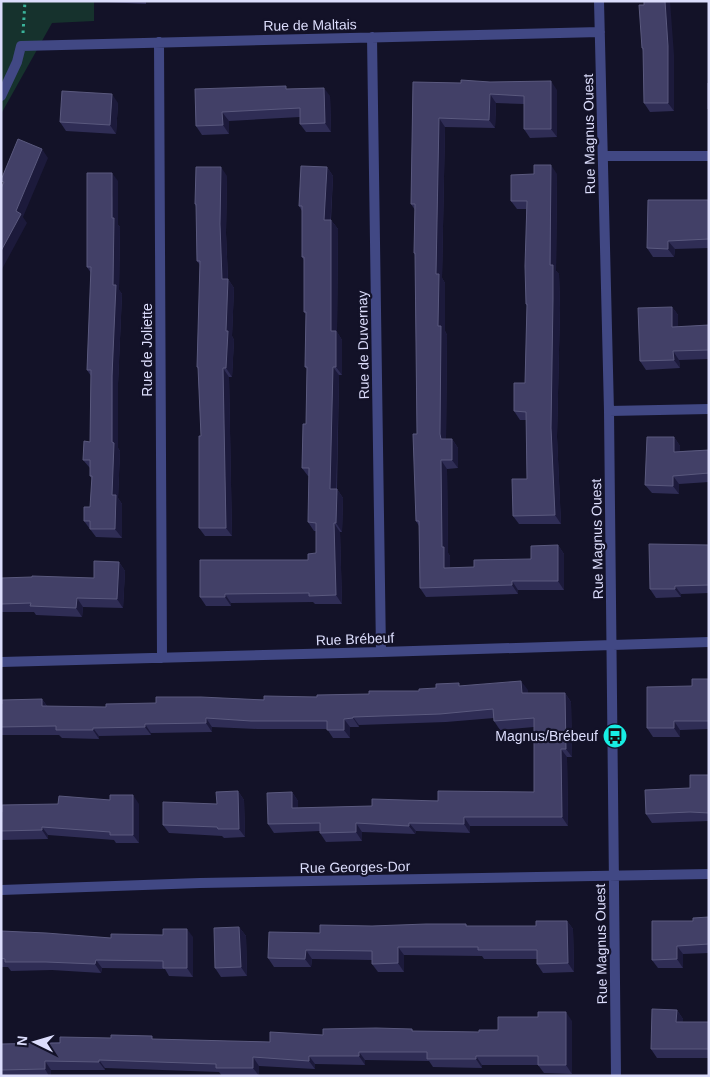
<svg xmlns="http://www.w3.org/2000/svg" width="710" height="1077" font-family="Helvetica,sans-serif">
  <style>
    .green { fill: #16322d }
    .lines { fill: none; stroke-linecap: round; stroke-linejoin: round }
    .path { stroke: #3ab39a; stroke-width: 3; stroke-dasharray: 2.5 4; stroke-linecap: butt }
    .street { stroke: #414884; stroke-width: 10 }
    .wall { fill: #2f2d55 }
    .shaded-wall { fill: #1c1a3b }
    .building { fill: #424067; stroke: #5a597e }
    .labels { text-anchor: middle; stroke-width: 4.5; stroke-linejoin: round; paint-order: stroke }
    .street-label { font-size: 14px; fill: #dcddfc; stroke: #131228 }
    .poi-label { font-size: 14px; fill: #dcddfc; stroke: #131228; text-anchor: end }
  </style>
  <rect width="100%" height="100%" fill="#131228"/>
  <!-- green -->
  <path class="green" d="M1,1H94V21L52,23L1,114Z"/>
  <g class="lines">
    <!-- path -->
    <path class="path" d="M23,33L25,1"/>
    <!-- street -->
    <path class="street" d="M599,1L609,411L616,1076
      M372,37L381,652
      M159,42L162,658
      M1,96L17,62L21,46L600,32
      M603,156H709
      M609,411L709,409
      M1,662L381,652L709,642
      M1,890L200,883L709,874"/>
  </g>
  <!-- wall -->
  <path class="wall" d="M86,1H146V4Z
    M642,48L674,55V111L650,112L644,103L643,51Z
    M413,82L557,90V137L530,138L524,129V104L496,103L495,128L445,127L442,278L445,283V331L447,335L446,439H452L458,448V468L447,469L448,553L450,556V568L474,567L531,559L558,545L564,554V590H518V594L426,597L420,588L419,526L416,521L417,434L415,255L414,253L415,210L411,204Z
    M195,89H288L330,96L331,132H306L300,124V117L229,121V134L202,135L196,126Z
    M118,103L116,134L66,131L60,122Z
    M327,167L333,176L331,220L338,229L337,332L342,340V375H339L337,489L343,498L342,532H340L342,604H315L313,602L231,603V606H206L200,597L308,560L316,553V531H314L308,522L309,476H308L302,468L306,424L307,369L305,367L306,314L304,312V260L302,257V211L299,206Z
    M534,174H557L556,271L559,274L560,308L557,437L561,524H519L513,516L527,479L526,420H520L514,411L525,383L527,306L526,304V209H517L511,201Z
    M227,176L226,233L228,279L234,288L232,336L234,340L232,377H229L232,536H205L199,528L201,436L198,369L197,367L200,265L197,261L196,207L195,204Z
    M118,181V225L120,227L119,290L122,294L118,384V448L120,451L118,498L122,504V538L96,537L84,521L90,507L92,479L90,476V468L83,460L90,442L91,376L87,370L91,273L87,267Z
    M709,200V248L675,249L674,257H653L647,248Z
    M672,307L678,315V327L709,325V359L679,360L680,368L646,370L640,361Z
    M674,437L680,446V451L709,450V482L679,484V494L652,493L645,485Z
    M709,545V593L681,594V597L656,598L650,589Z
    M119,562L125,571L123,608L83,607L82,617L36,615L34,612H1V578H94Z
    M709,679V729L680,730V737H653L647,728Z
    M460,686L528,690V693H565L571,702L572,757H567L568,826H470V833L416,831L415,834L362,832V841L326,842L320,833V831L274,833L268,824L292,792L298,801V808L372,806L534,792V727L500,730L494,721V718L446,722L359,725V727H350V738H333L327,729H257L212,727V732L151,733V735L99,736V739L62,738L59,735H1V704L42,699L47,706L106,707L369,694L419,691Z
    M709,775V821L652,823L646,814L690,788Z
    M238,791L244,800L245,837L224,838L222,836L169,833L163,825L217,804Z
    M139,804V843H116L114,840L48,835V839L1,840V812Z
    M709,917V953L683,954V968H658L652,960L693,921Z
    M567,921L573,929L574,972L543,973L537,964V959H484L482,956L404,955V972H378L372,964V960L312,959L311,967H274L268,958L320,933L372,926L466,924L467,926H536Z
    M239,927L246,936L247,976L221,977L215,968Z
    M1,931L111,938L193,937V977L169,976L165,969L102,968L101,973L52,970L11,971L8,967H1Z
    M677,1010L683,1019L682,1022H709V1058H657L651,1049Z
    M572,1021V1074L544,1073L538,1065H482V1068L433,1067L429,1061L365,1060V1065L315,1064V1069L259,1066V1076H222L219,1072L105,1068V1070H51V1076H1V1044L154,1039L270,1042L323,1035L412,1029L413,1031L479,1032Z"/>
  <!-- shaded-wall -->
  <path class="shaded-wall" d="M665,1H670L674,55V111L668,103Z
    M551,81L557,90V137L551,129Z
    M324,88L330,96L331,132L325,123Z
    M112,94L118,103L116,134L110,125Z
    M490,94L496,103L495,128L489,120Z
    M222,112L229,121V134L223,125Z
    M439,118L445,127L442,278L445,283V331L447,335L446,442L441,439L440,434L436,274Z
    M42,149L48,158L23,217L27,223L1,271V251L16,211Z
    M551,165L557,174L556,271L559,274L560,308L557,437L561,524L555,515L551,428Z
    M221,167L227,176L226,233L228,283V279L234,288L232,336L234,340L232,377L226,368V331L222,279L220,224Z
    M327,167L333,176L330,229L324,220Z
    M112,173L118,181V225L120,227L119,290L122,294L118,384V448L120,451L118,498L122,504V538L115,529L112,495L113,285Z
    M331,220L338,229L337,332L342,340V375L336,367L331,331Z
    M668,241L675,249L674,257L668,249Z
    M672,307L678,315V335L672,327Z
    M673,351L679,360L680,368L674,360Z
    M333,367L339,375L336,497L330,489Z
    M223,368L229,377L232,536L226,528Z
    M674,437L680,446V460L674,452Z
    M452,439L458,448V468L452,460Z
    M441,460L447,469L448,553L450,556V576L444,568L442,547Z
    M673,476L679,484V494L673,486Z
    M337,489L343,498L342,532L336,523Z
    M334,523L340,532L342,604L336,595Z
    M558,545L564,554V590L558,581Z
    M119,562L125,571L123,608L117,599Z
    M512,581L518,590V594L512,585Z
    M675,586L681,594V597L675,589Z
    M225,594L231,603V606L225,597Z
    M77,598L83,607L82,617L76,608Z
    M521,681L528,690V702L522,693Z
    M565,693L571,702L572,757L566,749Z
    M42,699L48,708L42,706Z
    M353,717L359,725V727L353,718Z
    M206,718L212,727V732L206,723Z
    M344,719L350,727V738L344,730Z
    M674,721L680,730V737L674,728Z
    M145,724L151,733V735L145,727Z
    M93,728L99,736V739L93,730Z
    M561,749L567,757L568,826L562,817Z
    M238,791L244,800L245,837L239,829Z
    M292,792L298,801V817L292,808Z
    M133,795L139,804V843L133,835Z
    M464,817L470,826V833L464,824Z
    M356,823L362,832V841L356,832Z
    M409,823L416,831L415,834L409,826Z
    M42,827L48,835V839L42,830Z
    M567,921L573,929L574,972L568,963Z
    M239,927L246,936L247,976L241,967Z
    M187,929L193,937V977L187,968Z
    M677,946L683,954V968L677,959Z
    M398,947L404,955V972L398,963Z
    M306,950L312,959L311,967L305,959Z
    M96,960L102,968L101,973L95,964Z
    M677,1010L683,1019L682,1030L676,1022Z
    M566,1012L572,1021V1074L566,1065Z
    M359,1052L365,1060V1065L359,1056Z
    M309,1056L315,1064V1069L309,1061Z
    M476,1056L482,1065V1068L476,1059Z
    M253,1057L259,1066V1076L253,1068Z
    M99,1060L105,1068V1070L99,1062Z
    M45,1061L51,1070V1076H49L45,1069Z"/>
  <!-- building -->
  <path class="building" d="M644,1H665L668,46V103H644L643,48H642L639,5H644Z
    M461,80L490,82L551,81V129H524V96L490,94L489,120L439,118L436,274H439L438,326H441L440,434L441,439H452V460H441L442,547H444V568L474,567V560L531,559V546L558,545V581H512V585L420,588L419,521H416L413,434H417L415,253H414L415,204H411L413,82L461,83Z
    M708,83H709V108L708,109Z
    M286,86V89L324,88L325,123L300,124V108L222,112L223,125L196,126L195,89Z
    M62,91L112,94L110,125L60,122Z
    M18,139L42,149L16,211L21,214L1,251V188L4,182L1,181V180Z
    M534,165H551L550,265H553V299L551,428L555,515L513,516L512,479H527L526,412L514,411V383H525L527,304H526L525,266L527,201H511V175L534,174Z
    M301,166L327,167L324,220H331V331H336V367H333L330,489H337L336,523H334L336,595L309,596V593L225,594V597H200V560H308V554L316,553V523L308,522L309,468H302L303,424H306L307,367H305L306,312H304V257H302V206H299Z
    M196,167H221L220,224L222,279H228L226,331H228L226,368H223L226,528H199V436H201L198,367H197L200,261H197L196,204H195Z
    M87,173H112V218H114L113,285H116L112,376V442L114,443L112,495H116L115,529H90V521H84V507H90L92,476H90V460H83L84,441L90,442L91,370H87L91,267H87Z
    M648,200H709V239L668,241V249L647,248Z
    M672,307V327L709,325V350L673,351L674,360L640,361L638,308Z
    M647,437H674V452L709,450V473L673,476V486L645,485Z
    M649,544L709,545V585L675,586V589H650Z
    M94,561L119,562L117,599L77,598L76,608L30,606L31,603L1,604V578L32,577V576L94,578Z
    M692,679H709V721H674V728H647V687L692,686Z
    M521,681L522,693H565L566,749H561L562,817H464V824L409,823V826L356,823V832L320,833V823L268,824L267,793L292,792V808L372,806V799L438,801V791L534,792V718L494,721L493,709L440,714L353,717V718L344,719V730H327V721H251L206,718V723L145,724V727L93,728V730H56V726L1,727V704H2V700L42,699V706L106,707V704L156,703V697H201L264,700V696L317,697V695L369,694V691H419V689L436,688V684L459,683V686Z
    M690,775H709V813L690,812L646,814L645,790L690,788Z
    M238,791L239,829H218L217,827L163,825V802L217,804L216,792Z
    M110,795H133V835H110V832L42,827V830L1,831V812H2V805L58,804L59,796L110,800Z
    M709,917V944L677,946V959L652,960V921H693V918Z
    M536,921H567L568,963L537,964V950H478V947H398V963L372,964V951L306,950L305,959L268,958L269,932L320,933V925L372,926L426,924H466V926H536Z
    M239,927L241,967L215,968L214,928Z
    M163,929H187V968H163V961L96,960L95,964L46,962H5V959L1,958V931L46,933L111,938V934L163,935Z
    M652,1009L677,1010L676,1022H709V1049H651Z
    M538,1012H566V1065H538V1056H476V1059H427V1052H359V1056H309V1061L253,1057V1068H216V1064L99,1060V1062L45,1061V1069L1,1070V1044L60,1043V1037L111,1038V1035L152,1036V1039L270,1042V1032L323,1035V1029L376,1028L412,1029V1031L479,1032V1030H498V1017H538Z"/>
  <!-- icons -->
  <defs>
    <symbol id="bus-disc" viewBox="-11 -11 22 22"><circle r="9.5" fill="#17eee4" stroke="#131228"/><path d="M-5-6H5V4H4V6H2V4H-2V6H-4V4H-5ZM-3.5-4V0h7V-4ZM-3.5 1.2v1.5H-2V1.2ZM2 1.2v1.5H3.5V1.2Z" fill="#111"/></symbol>
  </defs>
  <g fill-rule="evenodd">
    <use href="#bus-disc" x="601" y="722" width="28" height="28"/>
  </g>
  <g class="labels">
    <!-- street labels -->
    <g class="street-label">
      <text transform="translate(310 25) rotate(-1)" y="5">Rue de Maltais</text>
      <text transform="translate(589 134) rotate(-91)" y="5">Rue Magnus Ouest</text>
      <text transform="translate(363 345) rotate(-91)" y="5">Rue de Duvernay</text>
      <text transform="translate(147 350) rotate(-90)" y="5">Rue de Joliette</text>
      <text transform="translate(597 539) rotate(-91)" y="5">Rue Magnus Ouest</text>
      <text transform="translate(355 639) rotate(-2)" y="5">Rue Brébeuf</text>
      <text transform="translate(355 867) rotate(-1)" y="5">Rue Georges-Dor</text>
      <text transform="translate(601 944) rotate(-91)" y="5">Rue Magnus Ouest</text>
    </g>
    <!-- poi labels -->
    <g class="poi-label">
      <text x="598" y="741">Magnus/Brébeuf</text>
    </g>
  </g>
  <!-- border -->
  <rect width="710" height="1077" fill="none" stroke="#dcddfc" stroke-width="5"/>
  <!-- north arrow -->
  <g transform="translate(35 1042) rotate(275)" stroke="#131228" stroke-width="4" paint-order="stroke">
  <path d="M0-4L9 19L0 12L-9 19Z" fill="#dcddfc"/>
  <text y="-8" font-size="14" font-weight="bold" text-anchor="middle" fill="#dcddfc">N</text>
  </g>
</svg>
